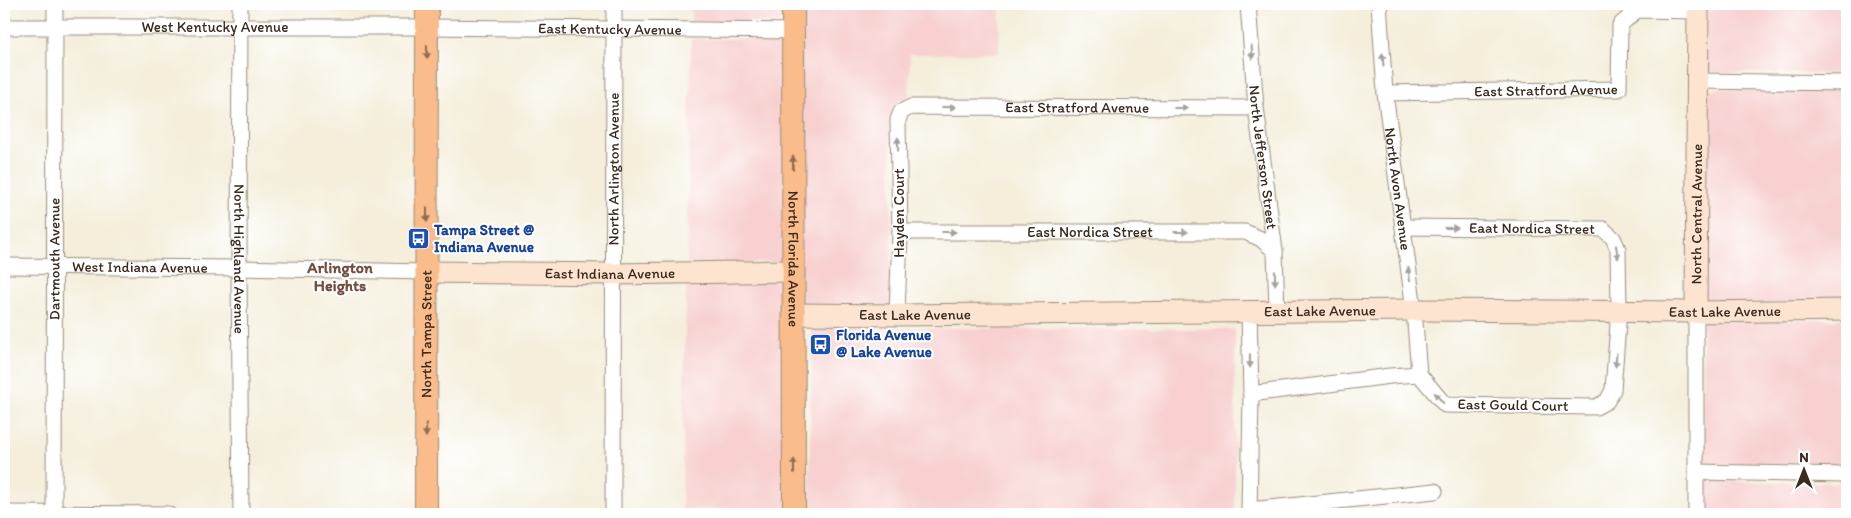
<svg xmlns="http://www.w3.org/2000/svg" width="1851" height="518" font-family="Itim,sans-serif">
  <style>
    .built { fill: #f7d0cf }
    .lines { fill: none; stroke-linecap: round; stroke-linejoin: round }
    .street-casing { stroke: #988c7c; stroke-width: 17 }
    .secondary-casing { stroke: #988c7c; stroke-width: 23 }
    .primary-casing { stroke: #988c7c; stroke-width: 24 }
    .street { stroke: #fff; stroke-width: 15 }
    .secondary { stroke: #fde4d0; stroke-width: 21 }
    .primary { stroke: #f9bc8a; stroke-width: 22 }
    .oneway { fill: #906c4f }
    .oneway2 { fill: #a79f9a }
    .labels { text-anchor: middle; stroke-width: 4; stroke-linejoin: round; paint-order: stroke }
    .street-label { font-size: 15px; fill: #3b2a1e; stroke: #fff }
    .transit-label { font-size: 15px; font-weight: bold; fill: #164399; stroke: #fff; text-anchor: start }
    .neighbourhood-label { font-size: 16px; font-weight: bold; fill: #734e40; stroke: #fff }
  </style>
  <rect width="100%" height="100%" fill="#fff"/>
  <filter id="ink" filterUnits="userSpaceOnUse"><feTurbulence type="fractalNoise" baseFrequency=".02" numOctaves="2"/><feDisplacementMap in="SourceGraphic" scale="10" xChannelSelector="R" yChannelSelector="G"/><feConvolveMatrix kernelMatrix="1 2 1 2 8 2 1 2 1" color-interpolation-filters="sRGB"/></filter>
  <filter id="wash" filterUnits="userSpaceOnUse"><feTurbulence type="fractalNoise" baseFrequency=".0096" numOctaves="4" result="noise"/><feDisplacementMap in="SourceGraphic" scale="20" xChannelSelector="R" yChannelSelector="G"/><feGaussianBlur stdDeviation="1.12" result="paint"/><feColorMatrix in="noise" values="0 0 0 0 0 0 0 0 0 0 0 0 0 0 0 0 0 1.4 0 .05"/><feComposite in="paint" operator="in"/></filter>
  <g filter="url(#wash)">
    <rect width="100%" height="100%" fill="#f4eedb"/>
    <!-- built -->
    <path class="built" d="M691,4H785V22H691Z
      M800,4H1000L999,53L910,54L909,99L901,102L898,101L896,105L891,108L893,112L890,120L892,232L890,306L801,305Z
      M1706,4H1847V74L1706,72Z
      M691,39H785L786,262L687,264Z
      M1706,89L1847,91V302L1703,304Z
      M786,280L787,509H682L686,281Z
      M1847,319V466L1703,464V321Z
      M812,328L1235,329V514H809Z
      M1703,481L1847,483V514H1703Z"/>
  </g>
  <g filter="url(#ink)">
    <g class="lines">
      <defs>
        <g id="street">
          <path id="s1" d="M240,4L239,268L241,514"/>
          <path id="s2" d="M1248,4L1256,108L1275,251L1277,311"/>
          <path id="s3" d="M1379,4L1385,93L1414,310L1419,374"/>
          <path id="s4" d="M4,27H427L792,31"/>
          <path d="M1698,81L1847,83"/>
          <path id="s5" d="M1385,93L1619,89L1620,25L1637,10L1698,11"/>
          <path id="s6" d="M1403,227L1603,229L1613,238L1618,249L1619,311L1613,390L1607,401L1596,407L1445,405L1419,374"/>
          <path id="s7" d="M900,232H1245L1261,239L1275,251"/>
          <path id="s8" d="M4,266L239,268L426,272"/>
          <path d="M1249,312L1251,394L1249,514"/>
          <path id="s9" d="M897,315L900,232L898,120L901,112L911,107L1256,108"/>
          <path d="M1251,394L1390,376L1419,374"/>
          <path d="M1696,472L1847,475"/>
          <path d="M1249,510L1435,491"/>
          <path d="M4,513L168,514"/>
          <path id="s10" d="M54,514L55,4"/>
          <path id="s11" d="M613,514L614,4"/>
          <path d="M1696,514V312"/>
        </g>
        <g id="secondary">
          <path id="s12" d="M426,272L613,274L793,271"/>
          <path id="s13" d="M1696,312L1698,4"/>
          <path id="s14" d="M794,314L897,315L1414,310L1696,312L1847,310"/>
        </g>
        <g id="primary">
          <path id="s15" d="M793,4L794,514"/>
          <path id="s16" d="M426,514L427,4"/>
        </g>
      </defs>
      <!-- street casing -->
      <use href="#street" class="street-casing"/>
      <!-- secondary casing -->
      <use href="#secondary" class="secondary-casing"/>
      <!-- primary casing -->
      <use href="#primary" class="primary-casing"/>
      <!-- street -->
      <use href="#street" class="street"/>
      <!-- secondary -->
      <use href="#secondary" class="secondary"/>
      <!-- primary -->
      <use href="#primary" class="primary"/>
    </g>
    <!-- one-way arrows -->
    <defs><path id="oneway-solid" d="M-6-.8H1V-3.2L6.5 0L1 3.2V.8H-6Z" transform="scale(1.25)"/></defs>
    <g class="oneway">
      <use href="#oneway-solid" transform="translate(427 52) rotate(90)"/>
      <use href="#oneway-solid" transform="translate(793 163) rotate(-90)"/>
      <use href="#oneway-solid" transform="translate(427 215) rotate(90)"/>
      <use href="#oneway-solid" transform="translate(426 430) rotate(90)"/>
      <use href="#oneway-solid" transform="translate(794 466) rotate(-90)"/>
    </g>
    <g class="oneway2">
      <use href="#oneway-solid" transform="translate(1252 52) rotate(86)"/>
      <use href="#oneway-solid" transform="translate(1383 60) rotate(-94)"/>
      <use href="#oneway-solid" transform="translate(949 107)"/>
      <use href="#oneway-solid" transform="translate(1181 108)"/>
      <use href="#oneway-solid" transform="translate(898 144) rotate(-91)"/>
      <use href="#oneway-solid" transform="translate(1451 228)"/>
      <use href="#oneway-solid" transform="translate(949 232)"/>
      <use href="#oneway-solid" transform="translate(1181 232)"/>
      <use href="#oneway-solid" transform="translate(1617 252) rotate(81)"/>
      <use href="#oneway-solid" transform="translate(1409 274) rotate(-98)"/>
      <use href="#oneway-solid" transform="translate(1275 278) rotate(89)"/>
      <use href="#oneway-solid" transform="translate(1616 360) rotate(94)"/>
      <use href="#oneway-solid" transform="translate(1250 361) rotate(89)"/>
      <use href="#oneway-solid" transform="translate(1439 398) rotate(-131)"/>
    </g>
  </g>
  <!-- icons -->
  <defs>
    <symbol id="bus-square" viewBox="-11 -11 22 22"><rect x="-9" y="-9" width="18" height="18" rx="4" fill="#1a4fb4" stroke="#fff"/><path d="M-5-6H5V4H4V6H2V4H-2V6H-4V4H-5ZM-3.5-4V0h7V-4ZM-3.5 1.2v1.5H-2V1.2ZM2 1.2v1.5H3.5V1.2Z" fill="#fff"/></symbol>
  </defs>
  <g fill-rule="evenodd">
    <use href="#bus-square" x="406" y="226" width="25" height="25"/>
    <use href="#bus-square" x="808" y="332" width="25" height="25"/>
  </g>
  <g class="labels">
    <!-- street labels -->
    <g class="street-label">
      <text dy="5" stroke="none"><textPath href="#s4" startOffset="211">West Kentucky Avenue</textPath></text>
      <text dy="5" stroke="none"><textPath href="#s4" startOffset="606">East Kentucky Avenue</textPath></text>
      <text dy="5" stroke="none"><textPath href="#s5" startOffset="161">East Stratford Avenue</textPath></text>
      <text dy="5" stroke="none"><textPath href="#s9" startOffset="381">East Stratford Avenue</textPath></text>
      <text dy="5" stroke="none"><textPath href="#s2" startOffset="154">North Jefferson Street</textPath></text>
      <text dy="5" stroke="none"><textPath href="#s11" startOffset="345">North Arlington Avenue</textPath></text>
      <text dy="5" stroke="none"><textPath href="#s3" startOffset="186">North Avon Avenue</textPath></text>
      <text transform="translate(899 213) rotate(-90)" y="5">Hayden Court</text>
      <text dy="5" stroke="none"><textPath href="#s13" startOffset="98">North Central Avenue</textPath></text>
      <text dy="5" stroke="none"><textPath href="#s6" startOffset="129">Eaat Nordica Street</textPath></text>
      <text dy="5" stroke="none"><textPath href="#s7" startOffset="190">East Nordica Street</textPath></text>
      <text dy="5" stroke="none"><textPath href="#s10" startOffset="255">Dartmouth Avenue</textPath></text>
      <text dy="5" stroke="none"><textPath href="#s1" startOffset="255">North Highland Avenue</textPath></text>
      <text dy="5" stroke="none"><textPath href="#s15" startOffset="255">North Florida Avenue</textPath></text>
      <text dy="5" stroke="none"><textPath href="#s8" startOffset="136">West Indiana Avenue</textPath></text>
      <text dy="5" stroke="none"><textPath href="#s12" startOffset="184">East Indiana Avenue</textPath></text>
      <text dy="5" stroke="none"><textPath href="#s14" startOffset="526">East Lake Avenue</textPath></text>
      <text dy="5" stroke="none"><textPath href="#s14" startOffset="931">East Lake Avenue</textPath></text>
      <text dy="5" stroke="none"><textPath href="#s14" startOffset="121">East Lake Avenue</textPath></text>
      <text dy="5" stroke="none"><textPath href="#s16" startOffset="180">North Tampa Street</textPath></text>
      <text transform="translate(1513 405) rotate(1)" y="5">East Gould Court</text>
    </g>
    <!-- transit labels -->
    <g class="transit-label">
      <text x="434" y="235">Tampa Street @<tspan x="434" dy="17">Indiana Avenue</tspan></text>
      <text x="836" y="340">Florida Avenue<tspan x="836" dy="17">@ Lake Avenue</tspan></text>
    </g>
    <!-- neighbourhood labels -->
    <g class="neighbourhood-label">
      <text x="340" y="273">Arlington<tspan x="340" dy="18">Heights</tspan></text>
    </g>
  </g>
  <!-- margin -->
  <rect width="1851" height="518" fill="none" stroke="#fff" stroke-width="20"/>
  <!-- north arrow -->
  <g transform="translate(1804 470)" stroke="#ffffff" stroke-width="4" paint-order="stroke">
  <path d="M0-4L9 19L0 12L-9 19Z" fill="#3b2a1e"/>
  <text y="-8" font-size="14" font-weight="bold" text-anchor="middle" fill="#3b2a1e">N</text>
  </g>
</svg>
